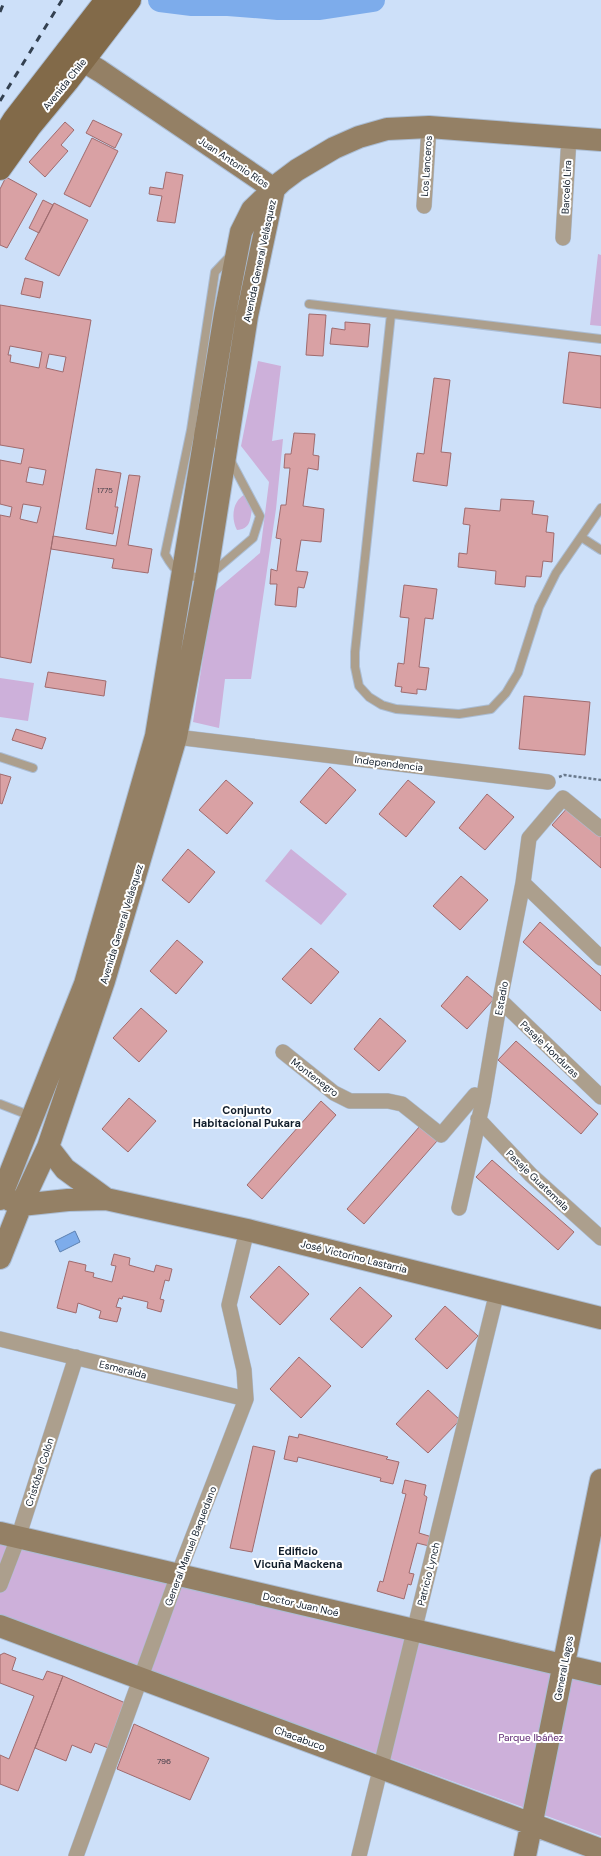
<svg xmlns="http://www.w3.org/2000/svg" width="601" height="1856" font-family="'DM Sans',sans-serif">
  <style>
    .green { fill: #cdb0da }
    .water { fill: #7daceb; stroke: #5d81b1 }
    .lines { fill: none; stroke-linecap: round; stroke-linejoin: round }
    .river { stroke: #7daceb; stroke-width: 24 }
    .building { fill: #d9a1a4; stroke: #9f6b6e; fill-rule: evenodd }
    .lane-casing { stroke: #abbdd4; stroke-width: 10 }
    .street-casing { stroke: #abbdd4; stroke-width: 16 }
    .secondary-casing { stroke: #abbdd4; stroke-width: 24 }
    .primary-casing { stroke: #abbdd4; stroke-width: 24 }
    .path { stroke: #69798c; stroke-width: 2.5; stroke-dasharray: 3 2; stroke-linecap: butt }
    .lane { stroke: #ac9f8d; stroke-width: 8 }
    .street { stroke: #ac9f8d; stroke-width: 15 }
    .secondary { stroke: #948065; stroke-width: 22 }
    .primary { stroke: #826a49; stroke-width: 22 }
    .rail { stroke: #334050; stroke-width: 3; stroke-dasharray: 7 7; stroke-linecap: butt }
    .labels { text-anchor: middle; stroke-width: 4; stroke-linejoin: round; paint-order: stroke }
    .number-label { font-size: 8px; fill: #433e49 }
    .street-label { font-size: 10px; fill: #111d2b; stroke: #fff }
    .park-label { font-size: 10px; fill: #561d6b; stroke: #fff }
    .neighbourhood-label { font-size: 11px; font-weight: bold; fill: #111d2b; stroke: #fff }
  </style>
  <rect width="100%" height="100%" fill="#cde0f9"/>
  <!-- green -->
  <path class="green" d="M598,254L601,255V326L590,325Z
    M258,361L281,366L272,441L283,439L276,509L251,679H225L219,728L193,722L213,593L260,553L269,482L241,446Z
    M244,495L252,509C250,521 250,529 237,530C231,519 232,502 244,495Z
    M0,678L34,683L28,721L0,717Z
    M291,849L347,894L321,925L265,881Z
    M0,1543L601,1682V1836L0,1615Z"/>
  <!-- water -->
  <path class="water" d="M75,1231L80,1242L60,1252L55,1241Z"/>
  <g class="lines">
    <!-- river -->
    <path class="river" d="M160,0L192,4H228L278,8H320L373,0"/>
  </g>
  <!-- building -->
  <path class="building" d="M93,120L122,134L115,148L86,133Z
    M65,122L74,130L61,145L68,151L45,177L29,162Z
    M92,138L118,151L90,207L64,194Z
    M166,172L183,175L175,223L157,221L162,196L149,194L150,187L163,189Z
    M6,177L37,194L7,248L0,245V189Z
    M43,200L53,205L39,233L29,228Z
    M54,203L88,220L59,276L25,259Z
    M25,278L43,282L40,298L21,294Z
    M0,305L91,320L31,663L0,657V515L10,517L12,507L0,504V460L21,464L24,449L0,445ZM10,346L42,352L39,368L10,362L11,355H8ZM49,354L66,357L63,372L46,368ZM29,467L46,470L43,485L26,482ZM23,504L41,507L37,523L20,519Z
    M309,314L326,315L323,356L306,355Z
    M345,322L370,324L368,347L330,344L332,328L345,330Z
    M569,352L601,356V408L563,403Z
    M434,378L450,380L441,452L451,453L447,486L413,481L417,453L424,454Z
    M294,433L315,434L313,455L319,456L318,470L308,468L303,506L324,509L321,542L301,540L296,571L308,572L304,588L298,587L296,607L275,605L277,584H270L271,569L277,571L281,539L276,538L281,505H286L290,468H284L285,454H291Z
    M96,469L121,473L115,507H118L113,534L86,529Z
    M129,475L140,476L128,545L152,549L148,573L112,568L114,559L51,549L53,536L116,546Z
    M501,499L534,501L532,514L548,516L546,532L554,533L552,562L543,561L541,577L526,576L525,587L495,584L496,571L458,567L459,553L467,554L470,525L463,524L465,508L500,511Z
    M404,585L437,589L433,619L425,618L419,667L429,668L426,690L417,689V694L401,692L402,687L395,686L398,663L404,664L409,618L400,617Z
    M48,672L106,681L104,696L45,687Z
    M524,696L590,702L585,755L519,749Z
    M16,729L46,738L42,749L12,740Z
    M330,767L356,790L326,824L300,802Z
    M0,774L11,777L2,804L0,803Z
    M226,780L253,803L227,834L199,810Z
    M408,780L435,802L406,837L379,814Z
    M487,794L514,817L485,850L459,828Z
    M570,805L601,832V868L552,825Z
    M188,849L215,872L189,903L162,880Z
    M461,876L488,900L460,930L433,906Z
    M540,922L601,976V1011L523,942Z
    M177,940L203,962L176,994L150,971Z
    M311,948L339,972L311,1004L282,979Z
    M467,976L494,999L467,1029L441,1006Z
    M141,1008L167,1031L139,1062L113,1038Z
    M380,1018L406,1041L379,1071L354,1049Z
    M516,1041L598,1114L581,1134L498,1060Z
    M129,1098L156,1121L128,1152L102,1129Z
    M321,1101L336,1115L262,1199L247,1185Z
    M420,1126L437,1141L364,1224L347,1209Z
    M492,1160L574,1232L558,1250L476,1177Z
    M114,1254L130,1258L129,1265L154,1272L156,1265L172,1269L169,1281L165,1280L160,1299L164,1300L161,1312L147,1308L148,1302L123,1296L122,1299L119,1298L116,1307L121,1308L117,1322L99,1318L101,1311L78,1303L76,1313L57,1308L69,1261L86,1265L85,1271L94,1273L93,1277L112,1282L116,1266L111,1265Z
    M279,1266L309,1294L280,1325L250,1297Z
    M360,1287L392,1316L362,1348L330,1319Z
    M445,1306L478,1336L447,1369L415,1339Z
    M299,1357L331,1386L301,1418L270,1389Z
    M428,1390L460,1420L428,1453L396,1424Z
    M299,1434L388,1457L386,1459L399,1462L393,1484L380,1481L381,1478L298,1457L297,1462L284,1459L289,1436L298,1438Z
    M253,1446L275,1451L252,1552L230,1548Z
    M405,1480L426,1485L424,1495L427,1497L419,1533L432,1537L429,1546L417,1543L409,1573L414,1574L411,1585L408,1584L404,1599L377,1591L380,1581L383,1582L406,1494L402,1493Z
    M4,1653L16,1658L12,1670L43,1680L47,1671L63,1676L18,1791L0,1784V1755L9,1759L34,1696L0,1683V1655Z
    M63,1676L130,1705L111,1749L95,1743L91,1753L72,1745L66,1761L35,1748Z
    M134,1724L209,1758L190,1800L117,1769Z"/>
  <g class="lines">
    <defs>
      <path id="lane" d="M309,304L601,339
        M391,314L355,652V667L359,686L369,697L382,705L396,709L459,714L491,709L506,693L518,673L539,607L556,573L601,508
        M191,430L205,436L225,450L260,516L253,538L206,578C182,576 177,576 165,554L191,430L215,272L231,255
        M581,537L601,550
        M0,757L33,768
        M0,1104L31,1116"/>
      <path id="street" d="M424,206L429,127
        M563,238L569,137
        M176,737L548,782
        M523,883L601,958
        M500,1000L601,1097
        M283,1052L334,1093L350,1101H388L402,1104L441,1135L475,1095L483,1101
        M478,1119L531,1175L601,1238
        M459,1208L483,1101L500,1000L523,883L529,838L563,798L601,829
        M0,1339L246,1399
        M0,1585L18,1538L76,1357
        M76,1856L178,1575L246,1399L244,1370L229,1305L247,1230
        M359,1856L497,1292"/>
      <path id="secondary" d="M67,51L100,71L274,189
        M48,1147L65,1169L106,1199
        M0,1199L85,984L156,736L225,314L241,232L252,210L281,182L297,170L334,148L359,137L387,129L429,127L601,140
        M10,1200L21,1205L68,1200L106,1199L247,1230L601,1318
        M0,1258L21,1205L48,1147L104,981L176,737L206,578L247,316L274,189
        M0,1533L601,1674
        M0,1626L601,1850
        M525,1856L601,1480"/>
      <path id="primary" d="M0,141L14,119L106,0
        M0,169L30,127L68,81L130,0"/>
    </defs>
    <!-- lane casing -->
    <use href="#lane" class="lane-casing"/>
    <!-- street casing -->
    <use href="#street" class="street-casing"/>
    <!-- secondary casing -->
    <use href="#secondary" class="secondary-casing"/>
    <!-- primary casing -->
    <use href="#primary" class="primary-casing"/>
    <!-- path -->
    <path class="path" d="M559,777L564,775L601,780"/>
    <!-- lane -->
    <use href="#lane" class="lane"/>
    <!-- street -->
    <use href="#street" class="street"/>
    <!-- secondary -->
    <use href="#secondary" class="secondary"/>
    <!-- primary -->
    <use href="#primary" class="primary"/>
    <!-- rail -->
    <path class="rail" d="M0,12L5,0
      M0,101L62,0"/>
  </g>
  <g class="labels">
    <!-- number labels -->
    <g class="number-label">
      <text x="105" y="493">1775</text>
      <text x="164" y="1764">796</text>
    </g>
    <!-- street labels -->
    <g class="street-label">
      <text transform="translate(64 84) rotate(-51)" y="4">Avenida Chile</text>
      <text transform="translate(234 162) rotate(34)" y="4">Juan Antonio Ríos</text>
      <text transform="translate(426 166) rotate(-86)" y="4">Los Lanceros</text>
      <text transform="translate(566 187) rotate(-87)" y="4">Barceló Lira</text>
      <text transform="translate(259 261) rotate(-78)" y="4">Avenida General Velásquez</text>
      <text transform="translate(389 763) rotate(7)" y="4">Independencia</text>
      <text transform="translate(121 924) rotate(-73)" y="4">Avenida General Velásquez</text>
      <text transform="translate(501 998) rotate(-79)" y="4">Estadio</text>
      <text transform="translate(550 1049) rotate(44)" y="4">Pasaje Honduras</text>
      <text transform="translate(315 1077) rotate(37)" y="4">Montenegro</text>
      <text transform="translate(538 1180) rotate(44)" y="4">Pasaje Guatemala</text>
      <text transform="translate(354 1256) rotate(14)" y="4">José Victorino Lastarria</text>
      <text transform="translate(123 1369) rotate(14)" y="4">Esmeralda</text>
      <text transform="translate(39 1472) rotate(-72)" y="4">Cristóbal Colón</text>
      <text transform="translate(190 1546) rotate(-69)" y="4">General Manuel Baquedano</text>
      <text transform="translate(428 1574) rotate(-76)" y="4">Patricio Lynch</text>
      <text transform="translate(301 1604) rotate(13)" y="4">Doctor Juan Noé</text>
      <text transform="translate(563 1668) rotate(-79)" y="4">General Lagos</text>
      <text transform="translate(300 1738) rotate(20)" y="4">Chacabuco</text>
    </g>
    <!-- park labels -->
    <g class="park-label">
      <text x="531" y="1741">Parque Ibáñez</text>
    </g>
    <!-- neighbourhood labels -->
    <g class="neighbourhood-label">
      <text x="247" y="1114">Conjunto<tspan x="247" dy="13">Habitacional Pukara</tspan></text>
      <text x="298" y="1555">Edificio<tspan x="298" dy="13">Vicuña Mackena</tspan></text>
    </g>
  </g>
</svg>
